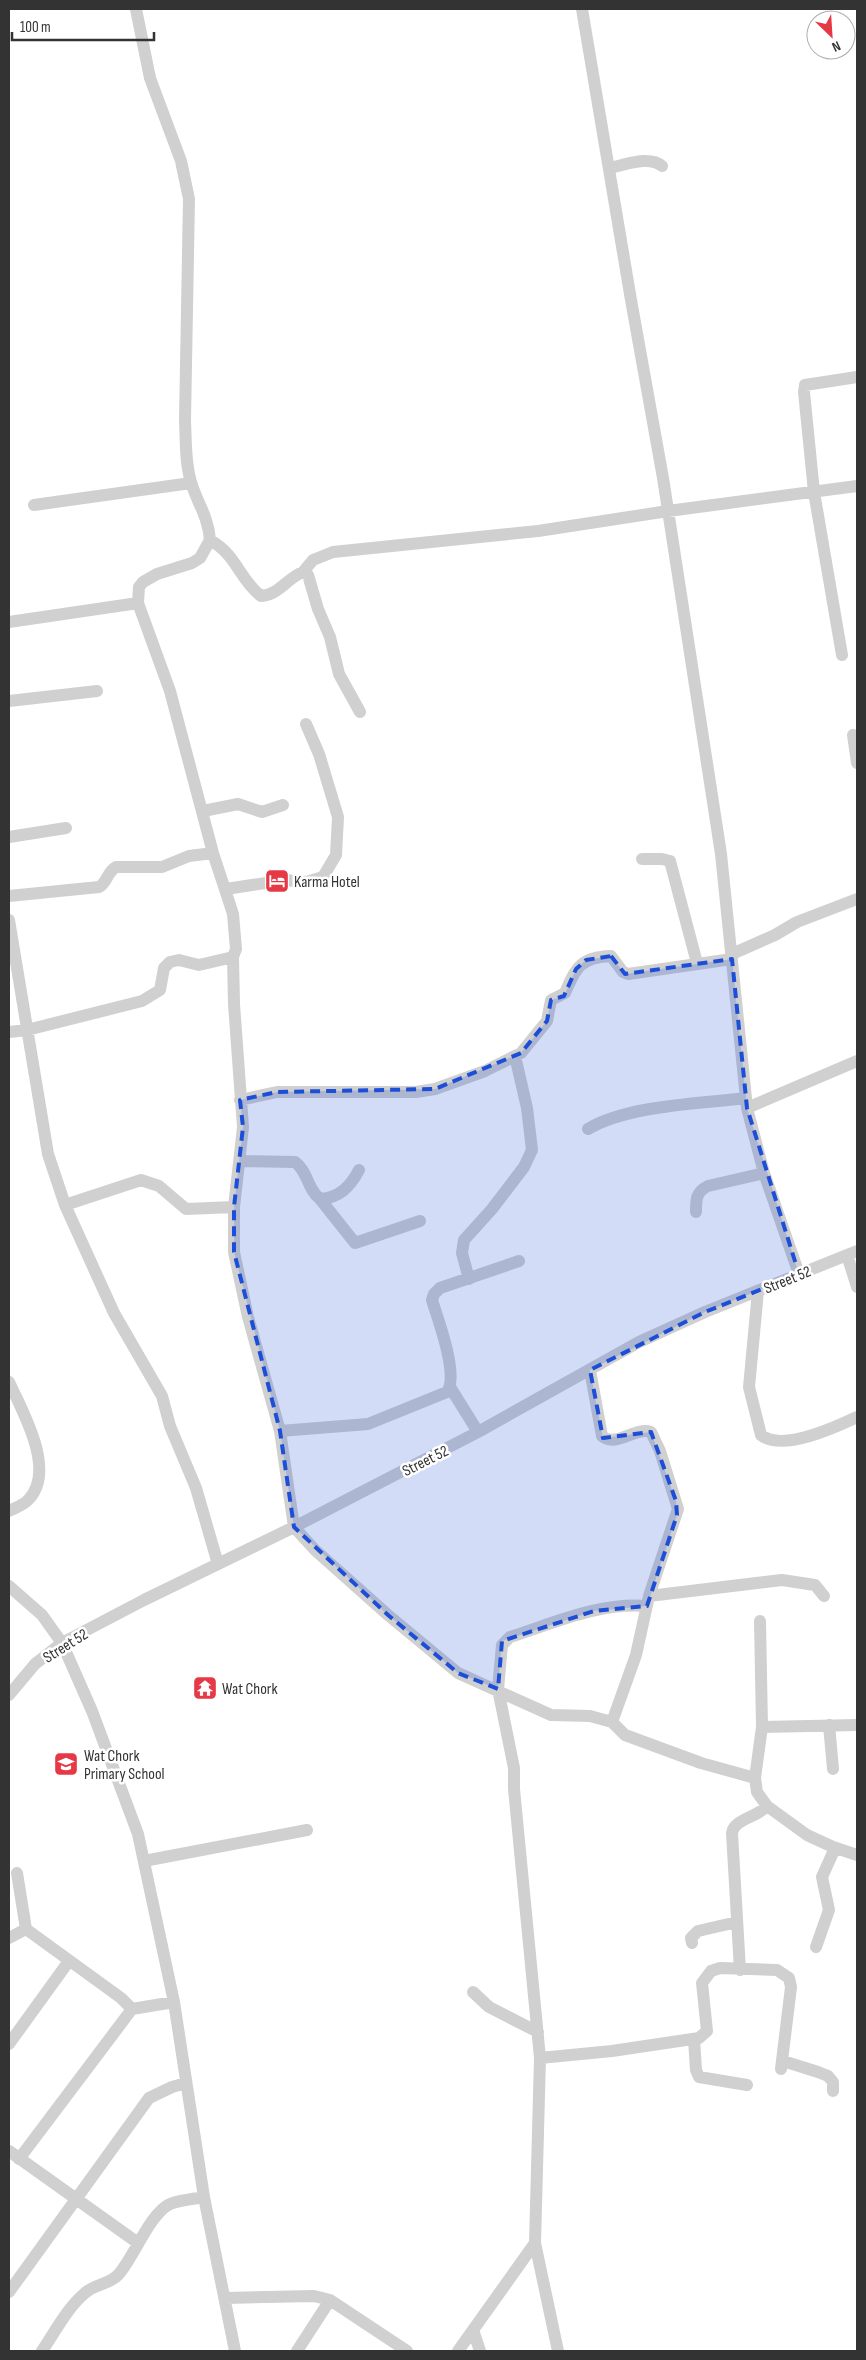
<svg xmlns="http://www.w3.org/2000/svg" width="866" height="2360" font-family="'Sofia Sans Condensed',sans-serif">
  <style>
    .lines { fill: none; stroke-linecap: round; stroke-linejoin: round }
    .minor { stroke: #d0d0d0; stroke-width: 12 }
    .marked { fill: #1d4ed8; fill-opacity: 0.2; stroke: #1d4ed8; stroke-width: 4; stroke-dasharray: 10 6; stroke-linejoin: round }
    .labels { text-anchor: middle; stroke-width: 5; stroke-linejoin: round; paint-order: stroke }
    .poi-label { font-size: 16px; fill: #333; stroke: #fff; text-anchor: start }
    .street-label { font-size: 16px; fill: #333; stroke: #fff }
  </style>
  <rect width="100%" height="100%" fill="#fff"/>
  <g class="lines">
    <!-- minor -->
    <path class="minor" d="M136,9L150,78L181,161L189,199L185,420C186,440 185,462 191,482C197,503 208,515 210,540L200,558L192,563L157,574L143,582L139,587L138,603L170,691L213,853L233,914L236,949L233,957L234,1004L243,1127L234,1207V1252L248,1317L280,1431L294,1527L315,1550L388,1615L458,1673L551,1715L590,1716L612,1722L625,1735L701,1763L755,1778L757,1792L767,1806C758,1817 734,1819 732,1833L740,1970
      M582,9L631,300L663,478L721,854L747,1108L764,1173L799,1274
      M610,168C625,165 649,155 662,166
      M34,505L191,483
      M210,540C237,555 239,579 261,596C279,595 287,578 303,572L308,575L318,609L330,637L339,674L360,712
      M303,572L313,560L333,552L538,531L668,511L857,486
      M9,622L138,603
      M842,655L814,492L804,392L805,385L857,377
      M9,701L97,691
      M853,735L857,763
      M203,811L238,804L262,812L283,805
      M9,837L66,828
      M642,859H662L670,861L697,963
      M226,889L285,880L306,882L323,877L336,855L338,817L319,754L306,724
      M9,896L99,887C107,883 107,872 116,867H162L189,856L213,853
      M9,920L48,1154L65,1205L114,1313L162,1396L170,1426L196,1488L218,1564
      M732,954L775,935L797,922L857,899
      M9,1032L27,1030L142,1001L160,990L164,968L170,962L179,960L199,965L233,957
      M240,1100L277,1092H416L435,1089L485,1071L521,1053L547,1021L551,1000L565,993C576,967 581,957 611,956L623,972L628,974L732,959
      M747,1108L857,1061
      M588,1129C628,1105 699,1104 746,1098
      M240,1161L295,1162C308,1171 307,1189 320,1199C339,1198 350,1187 359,1170
      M320,1199L355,1243L420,1221
      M65,1205L141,1180L159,1186L186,1209L234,1207
      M696,1212C696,1199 696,1192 708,1186L764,1173
      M847,1255L857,1287
      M469,1279L462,1253L464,1240L492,1209L524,1167L532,1150L527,1108L515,1056
      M758,1291L749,1387L761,1435C782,1452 836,1427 857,1417
      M590,1370L602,1436C616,1448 636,1426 651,1432L660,1451L678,1509L649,1596L636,1655L612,1722
      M9,1382C23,1412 56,1470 29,1499C24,1505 15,1508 9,1511
      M450,1387L478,1432
      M280,1431L368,1424L447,1392C459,1375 438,1320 432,1300L434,1294L440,1288L519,1261
      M9,1586L42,1615L62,1643L92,1711L138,1834L174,2002L204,2197L235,2351
      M649,1596L782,1580L815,1585L824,1596
      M9,1695L35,1664L62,1643L144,1600L294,1527L478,1432L639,1342L705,1312L857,1251
      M829,1725L833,1769
      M762,1727L857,1725
      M755,1778L762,1727L760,1621
      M767,1806L807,1835L833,1847L857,1855
      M144,1861L307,1830
      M17,1873L26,1929
      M26,1929L121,1998L132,2009
      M9,1938L26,1929
      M692,1943L691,1938L698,1931L737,1922
      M816,1947L829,1910L822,1877L835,1848
      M473,1992L489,2007L538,2032
      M694,2039L696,2070L699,2077L747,2085
      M9,2044L69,1961
      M540,2058L612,2051L699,2038L707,2031L702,1983L711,1971L720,1968L777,1970L789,1978L791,1987L781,2069
      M783,2061L818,2072L828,2076L833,2082V2091
      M9,2151L138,2243
      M19,2159L132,2009L174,2002
      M535,2243L558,2351
      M9,2292L149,2098L172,2087L186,2083
      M226,2298L314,2296L330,2300L407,2351
      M473,2330L480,2351
      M42,2351C55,2332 67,2308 85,2293C95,2284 108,2285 118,2275C133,2259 150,2213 170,2204C180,2200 193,2199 204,2197
      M297,2351L330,2300
      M458,2351L535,2243L540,2058L514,1789V1768L498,1689L502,1645L510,1637C554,1623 600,1602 647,1606"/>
  </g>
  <!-- marked area -->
  <path class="marked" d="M611,956L625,974L732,959L747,1108L799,1274L705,1312L590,1370L603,1438L651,1432L676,1501L677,1515L647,1606L594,1611L502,1641L498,1689L458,1673L388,1615L294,1527L280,1431L234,1252V1207L243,1127L240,1100L277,1092L435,1089L521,1053L547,1021L551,1000L564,996L576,969L586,960Z"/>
  <!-- icons -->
  <defs>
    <symbol id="hotel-square" viewBox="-11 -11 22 22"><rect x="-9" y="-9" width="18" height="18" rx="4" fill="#e63946" stroke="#fff"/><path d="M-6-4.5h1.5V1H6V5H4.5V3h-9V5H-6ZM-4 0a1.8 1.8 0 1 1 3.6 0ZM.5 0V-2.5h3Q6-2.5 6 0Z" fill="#fff"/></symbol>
    <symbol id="temple-square" viewBox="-11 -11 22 22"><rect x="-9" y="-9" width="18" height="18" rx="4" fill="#e63946" stroke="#fff"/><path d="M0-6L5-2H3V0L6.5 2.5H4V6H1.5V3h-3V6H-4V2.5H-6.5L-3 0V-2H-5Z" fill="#fff"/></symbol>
    <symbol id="school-square" viewBox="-11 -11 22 22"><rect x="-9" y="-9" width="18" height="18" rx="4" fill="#e63946" stroke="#fff"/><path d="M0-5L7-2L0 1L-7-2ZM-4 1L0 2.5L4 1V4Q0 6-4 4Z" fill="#fff"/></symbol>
  </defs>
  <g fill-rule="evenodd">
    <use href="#hotel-square" x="263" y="867" width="28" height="28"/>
    <use href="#temple-square" x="191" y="1674" width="28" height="28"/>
    <use href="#school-square" x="52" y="1750" width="28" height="28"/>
  </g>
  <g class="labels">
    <!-- poi labels -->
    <g class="poi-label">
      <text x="294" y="887">Karma Hotel</text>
      <text x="222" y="1694">Wat Chork</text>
      <text x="84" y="1761">Wat Chork<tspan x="84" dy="18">Primary School</tspan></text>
    </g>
    <!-- street labels -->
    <g class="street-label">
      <text transform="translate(787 1279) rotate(-22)" y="6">Street 52</text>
      <text transform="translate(425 1460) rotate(-27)" y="6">Street 52</text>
      <text transform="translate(65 1645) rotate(-32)" y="6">Street 52</text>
    </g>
  </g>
  <!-- border -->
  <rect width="866" height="2360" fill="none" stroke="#333333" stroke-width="20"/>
  <!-- north arrow -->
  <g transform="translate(831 35) rotate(155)"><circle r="24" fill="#ffffff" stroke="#adadad"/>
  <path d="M0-4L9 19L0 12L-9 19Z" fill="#e63946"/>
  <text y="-8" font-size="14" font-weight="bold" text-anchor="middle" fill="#333333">N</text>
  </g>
  <!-- scale -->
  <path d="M12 32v8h142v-8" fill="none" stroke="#333333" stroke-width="2.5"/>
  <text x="20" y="32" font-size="15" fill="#333333" stroke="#ffffff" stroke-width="4" paint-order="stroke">100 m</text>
</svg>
